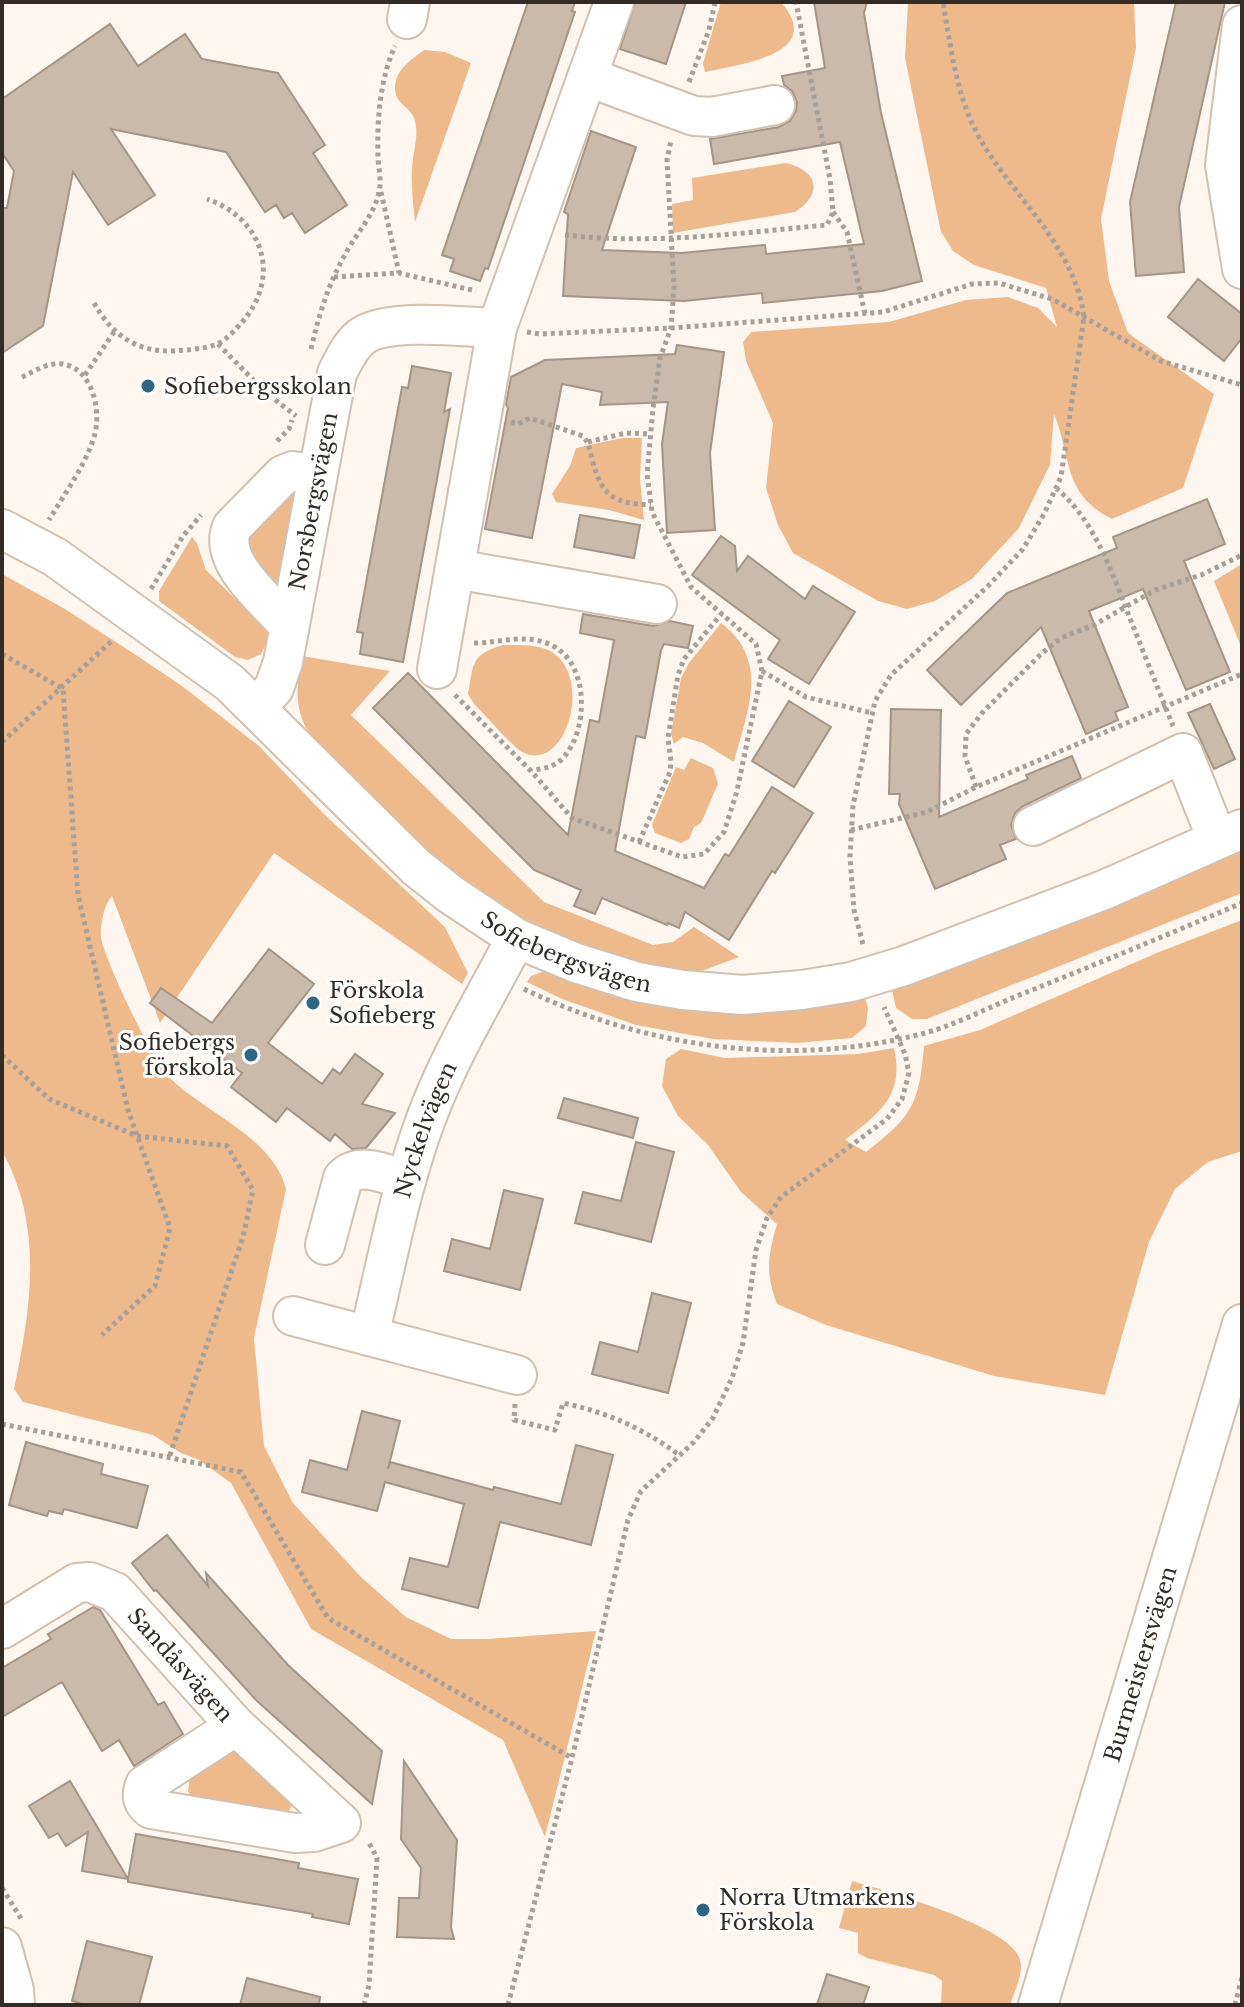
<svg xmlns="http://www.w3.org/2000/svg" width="1244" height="2007" font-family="'Libre Baskerville',serif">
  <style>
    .green { fill: #eeba8b }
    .building { fill: #cbb9a9; stroke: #a69485; stroke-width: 2 }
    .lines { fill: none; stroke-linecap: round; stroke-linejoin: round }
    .minor-casing { stroke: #d2c0b0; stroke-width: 42 }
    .path { stroke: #a7a099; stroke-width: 5; stroke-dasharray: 4 4; stroke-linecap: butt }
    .minor { stroke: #fff; stroke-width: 38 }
    .poi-dot { fill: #2e6580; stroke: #fff; stroke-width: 3 }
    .labels { text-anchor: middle; stroke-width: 6; stroke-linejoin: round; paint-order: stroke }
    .poi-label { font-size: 22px; fill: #332c26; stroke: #fff; text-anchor: start }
    .street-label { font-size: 22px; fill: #332c26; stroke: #fff }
  </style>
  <rect width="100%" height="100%" fill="#fef6ef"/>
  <!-- green -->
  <path class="green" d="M721,2H781C827,55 739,64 705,72L703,63Z
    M908,2H1134L1136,48L1101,219L1109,281L1128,333L1214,394L1183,488L1112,519C1062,494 1072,458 1054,414L1050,465L1019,528L972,579L935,601L907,609L878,601L793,553L778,525L766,488L773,423L746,361L743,342L751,332L889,322L966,300L1008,297L1038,308L1057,327L1046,288L974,265L953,251L941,232L905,58Z
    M424,50L445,52L471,63L415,222C413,204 411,186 412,167C413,150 420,134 414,118C409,106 395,104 395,88C395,70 411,60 424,50Z
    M786,163C819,171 823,194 795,212L673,233L672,204L693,200L692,178Z
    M622,438H642L640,479L644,520L609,510L556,502L552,494L570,466L576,448Z
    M298,486L283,596L242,554V532Z
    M192,537L197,543L206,570L266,629L268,640L261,654L248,660L235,657L159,601V591Z
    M1242,564V649L1214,581Z
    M2,574L65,609L139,657L182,686L259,746L324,814L445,927L468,973L462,984L274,853L160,1023L112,896C104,904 100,925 101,937C104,959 155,1066 172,1080C208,1114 273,1138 286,1189L254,1338L264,1446L293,1503L361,1577L406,1617L451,1639H488L596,1631L545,1837L503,1740L311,1629L231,1483L199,1460L181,1453L153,1435L23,1402L14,1389C31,1308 44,1227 2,1151Z
    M721,623C771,661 747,711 734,762L703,743L683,737L674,744L671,734L681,678L689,663Z
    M503,645C517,645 532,644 546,649C596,669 568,776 522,752C510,745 486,715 474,704L468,694C474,663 470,655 503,645Z
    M302,656L390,671L351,715L544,902L653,945L673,942L694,927L739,957L686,977L536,931L473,890L407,834L309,734C293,704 297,688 302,656Z
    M691,758L713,768L718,784L701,823L694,827L689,839L681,843L655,833L652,825L676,767L684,770Z
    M1242,852V893L927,1019H912L896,1008L892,990Z
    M1242,920V1151L1208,1162L1175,1189L1149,1242L1105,1395L994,1376L826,1325L777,1304C765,1272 768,1256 777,1224L741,1192L708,1145L678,1116L662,1086L666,1059L681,1049L725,1058L858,1054L894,1048C905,1096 879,1113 845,1140L866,1152C913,1116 919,1104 924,1046L980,1030L1159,952Z
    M542,972L816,1006L865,998L868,1008L866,1026L852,1038L797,1043L713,1039L636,1025L562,999L527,982L531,976Z
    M235,1746L292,1797V1805L287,1815L194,1802L188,1791L190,1776Z
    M852,1881C888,1891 996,1923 1016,1952C1028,1967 1015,1989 1010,2005H941L942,1981L934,1975L867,1958L858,1953V1933L839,1928Z"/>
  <!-- building -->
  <path class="building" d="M528,2H575L572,11L575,12L488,269L485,268L480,281L450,271L454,259L442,255Z
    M635,2H686L666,64L620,49Z
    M814,2H867L864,13L881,113L922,281L882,291L763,303L762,293L684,301L563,296L568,214L564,212L591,131L636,147L602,250L682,253L765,245L766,254L864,244L840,142L714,164L710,139L779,127L790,121L796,111L797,102L792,91L784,85L782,76L825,68Z
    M1176,2H1225L1179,207L1184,272L1136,276L1130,202Z
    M110,24L138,66L185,34L202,59L278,73L325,145L313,153L347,205L305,233L292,213L284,218L276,205L265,212L226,152L111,129L155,195L108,225L73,172L43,326L2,353V208H7L14,171L2,153V99Z
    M1198,279L1242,314V338L1224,361L1168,317Z
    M677,345L724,352L710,453L715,530L667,533L662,444L668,402L600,405L602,392L562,384L532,538L485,529L508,408L506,404L511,377L545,360L675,354Z
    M412,366L451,373L444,412L450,409L403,662L360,654L363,633L357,632L402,387L408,388Z
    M1207,499L1225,544L1184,561L1230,672L1186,690L1143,589L1089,611L1128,707L1115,712L1118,720L1086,734L1041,627L961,705L927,670L1007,593L1117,548L1113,537Z
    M580,515L640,525L634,558L574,547Z
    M721,536L735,546L737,571L748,556L805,599L813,586L855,612L809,684L768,659L780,640L692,575Z
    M583,614L653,626L670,621L693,626L688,648L664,644L661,650L645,738L636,736L615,851L704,888L725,854L729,856L772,787L813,813L775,873L772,871L729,940L685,912L679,928L668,923L667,925L602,898L595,914L574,906L581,890L534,870L373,708L408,673L568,835L590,720L599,722L614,640L580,633Z
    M789,701L831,727L794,787L752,761Z
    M1210,704L1235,759L1214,769L1188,713Z
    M891,709L941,710L939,817L1028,779L1026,775L1072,756L1081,778L1023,806L1015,813L1011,825L1016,839L1000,845L1006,859L935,889L899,804L900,794H889Z
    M269,949L314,984L268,1043L322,1084L333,1069L340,1074L355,1054L383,1074L362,1104L395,1113L366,1148L352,1149L335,1134L330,1141L287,1108L276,1122L231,1087L242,1073L150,1003L161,988L212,1023Z
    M564,1098L638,1118L633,1138L558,1118Z
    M636,1142L674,1152L651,1242L575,1223L583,1192L621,1201Z
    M504,1190L543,1199L520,1290L444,1271L452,1239L490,1249Z
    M652,1293L691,1303L668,1393L592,1374L600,1342L638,1352Z
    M362,1411L400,1421L388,1469L390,1462L493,1490L494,1487L561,1504L576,1445L613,1455L591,1545L500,1522L478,1608L402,1589L410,1558L448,1567L464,1504L385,1482L377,1511L302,1492L310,1460L347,1470Z
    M26,1442L103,1464L101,1474L148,1486L137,1528L64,1509L62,1514L49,1511L47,1516L9,1505Z
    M167,1535L208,1586L206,1573L288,1665L382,1751L372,1804L257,1701L156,1590L154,1591L132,1563Z
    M93,1607L100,1610L158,1705L164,1702L183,1734L134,1766L119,1740L102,1751L62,1682L2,1717V1668L51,1639L48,1634Z
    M404,1761L457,1840L451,1927L454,1939L397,1937L399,1898H419L421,1868L401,1839Z
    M70,1781L128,1879L136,1834L299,1863L298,1868L358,1879L349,1924L312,1917L313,1914L128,1882V1879L82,1871L88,1832L66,1846L58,1833L49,1838L29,1806Z
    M87,1941L152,1957L139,2005H87L72,2001Z
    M827,1974L869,1987L863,2005H817Z
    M247,1978L320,1997L319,2005H240Z"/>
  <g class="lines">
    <defs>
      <g id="minor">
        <path d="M407,19L410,2"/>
        <path d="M1242,25L1225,165L1242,269"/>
        <path d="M588,77L694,116L712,117L775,105"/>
        <path id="s1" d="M2,529L55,557L230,683L416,867L450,894L516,938L576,963L637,982L683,990L742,995L802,990L851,982L904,966L1104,890L1242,829"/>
        <path d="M455,569L657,604"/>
        <path d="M288,625C267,600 217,562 232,527L283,475L293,471L317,474"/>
        <path d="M437,669L497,328L614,2"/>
        <path id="s2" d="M256,708L274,688L283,662L337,373C344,360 349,347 361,337C387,317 463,327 497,328"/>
        <path d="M1033,826L1183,753L1217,839"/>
        <path d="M325,1245L343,1178C360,1161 385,1174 406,1180"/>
        <path d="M293,1316L517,1375"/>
        <path id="s3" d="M369,1336C388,1258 402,1176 433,1101C456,1045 488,992 516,938"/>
        <path id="s4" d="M2,1629L77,1583L90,1582L115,1592L236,1726L341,1823L314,1832L295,1833L151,1809C142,1802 141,1795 145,1785L236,1726"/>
        <path d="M2,1947L14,1990L15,2005"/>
        <path id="s5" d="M1038,2005L1242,1324"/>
      </g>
    </defs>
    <!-- minor casing -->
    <use href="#minor" class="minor-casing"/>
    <!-- path -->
    <path class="path" d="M689,82L709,30L715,2
      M381,192L399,273
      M833,212L847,232L865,314
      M565,235C653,245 739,233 827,225L833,212L830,179L796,2
      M334,277L399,273L476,291
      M94,303C112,335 136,352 173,351C187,350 202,349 215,345C226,341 236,329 243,321C282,275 262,218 207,199
      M527,332L540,334L671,328L883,312L972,284L999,283L1052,299L1161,361L1242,385
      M218,344L265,392L296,416
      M311,349C319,314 329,282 347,251C359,230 374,215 379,192C382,180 378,167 378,155C377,119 380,79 395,46
      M85,375L114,332
      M22,377C35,371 48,362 63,364C93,369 102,412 94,437C85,466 65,493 49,520
      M511,422L518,424L530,418L583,436C589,443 590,451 592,459C602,497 613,503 651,505
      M277,441L289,429L292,420
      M588,442L626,433L651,434
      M1056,488C1096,522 1112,573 1131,621C1145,656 1159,691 1173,726
      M151,589L183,536L201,515
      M474,643C502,643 526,632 553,646C590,665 589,733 561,760C553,767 543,769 532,770
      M2,654L63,689L78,895L128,1110L170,1228L155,1286L102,1335
      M762,671L806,697L872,713
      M455,695L531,771L572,818L682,857L704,854L724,832L737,791L762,671L756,644L691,587L652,512L647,474L653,409L660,358L671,328L674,287L667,160L671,140
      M2,742L114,639
      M976,787L965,756L966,734L982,713L1041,654L1061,638L1094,625L1155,590L1201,575L1242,555
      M851,830L927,812L976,787L1242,674
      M639,842L670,772L671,761L668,738L678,675L684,659L722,613
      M863,944L854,910L850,857L853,805L875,701L891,675L988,586L1023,549L1044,514L1061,477L1084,317C1075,248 1017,200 983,144C957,102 951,49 943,2
      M524,989C646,1048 789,1068 921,1034C951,1027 987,1008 1017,996C1092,966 1167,935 1242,903
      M2,1055L49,1099L137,1136L227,1146L253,1190L243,1237L169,1458
      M515,1404L514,1420L555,1430L563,1403C606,1412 643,1428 679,1455
      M2,1424L241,1472L328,1618L572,1758
      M2,1888L22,1920
      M364,2005L369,1985L377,1858L368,1841
      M508,2005L572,1758L628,1520L641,1491L694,1442L713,1418L732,1378L743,1343L756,1250L767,1218L781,1197L887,1119L902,1099L909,1073L905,1054L884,1007
      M1235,2005L1242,1977"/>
    <!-- minor -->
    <use href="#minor" class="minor"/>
  </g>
  <!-- markers -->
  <g class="poi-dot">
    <circle cx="148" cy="386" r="8"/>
    <circle cx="313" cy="1003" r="8"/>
    <circle cx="251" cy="1055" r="8"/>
    <circle cx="703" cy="1910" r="8"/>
  </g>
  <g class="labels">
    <!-- poi labels -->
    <g class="poi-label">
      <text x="164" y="394">Sofiebergsskolan</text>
      <text x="329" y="998">Förskola<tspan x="329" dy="25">Sofieberg</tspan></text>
      <text x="235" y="1050" text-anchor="end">Sofiebergs<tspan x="235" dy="25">förskola</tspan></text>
      <text x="719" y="1905">Norra Utmarkens<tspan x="719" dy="25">Förskola</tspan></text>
    </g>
    <!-- street labels -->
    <g class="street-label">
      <text dy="8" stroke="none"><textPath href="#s2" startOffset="218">Norsbergsvägen</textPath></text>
      <text dy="8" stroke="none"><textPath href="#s1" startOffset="712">Sofiebergsvägen</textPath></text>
      <text dy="8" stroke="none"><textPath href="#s3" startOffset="214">Nyckelvägen</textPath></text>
      <text dy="8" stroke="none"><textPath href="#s4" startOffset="226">Sandåsvägen</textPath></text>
      <text dy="8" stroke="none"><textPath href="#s5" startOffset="356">Burmeistersvägen</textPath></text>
    </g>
  </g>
  <!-- border -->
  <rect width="1244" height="2007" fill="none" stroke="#332c26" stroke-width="8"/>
</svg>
